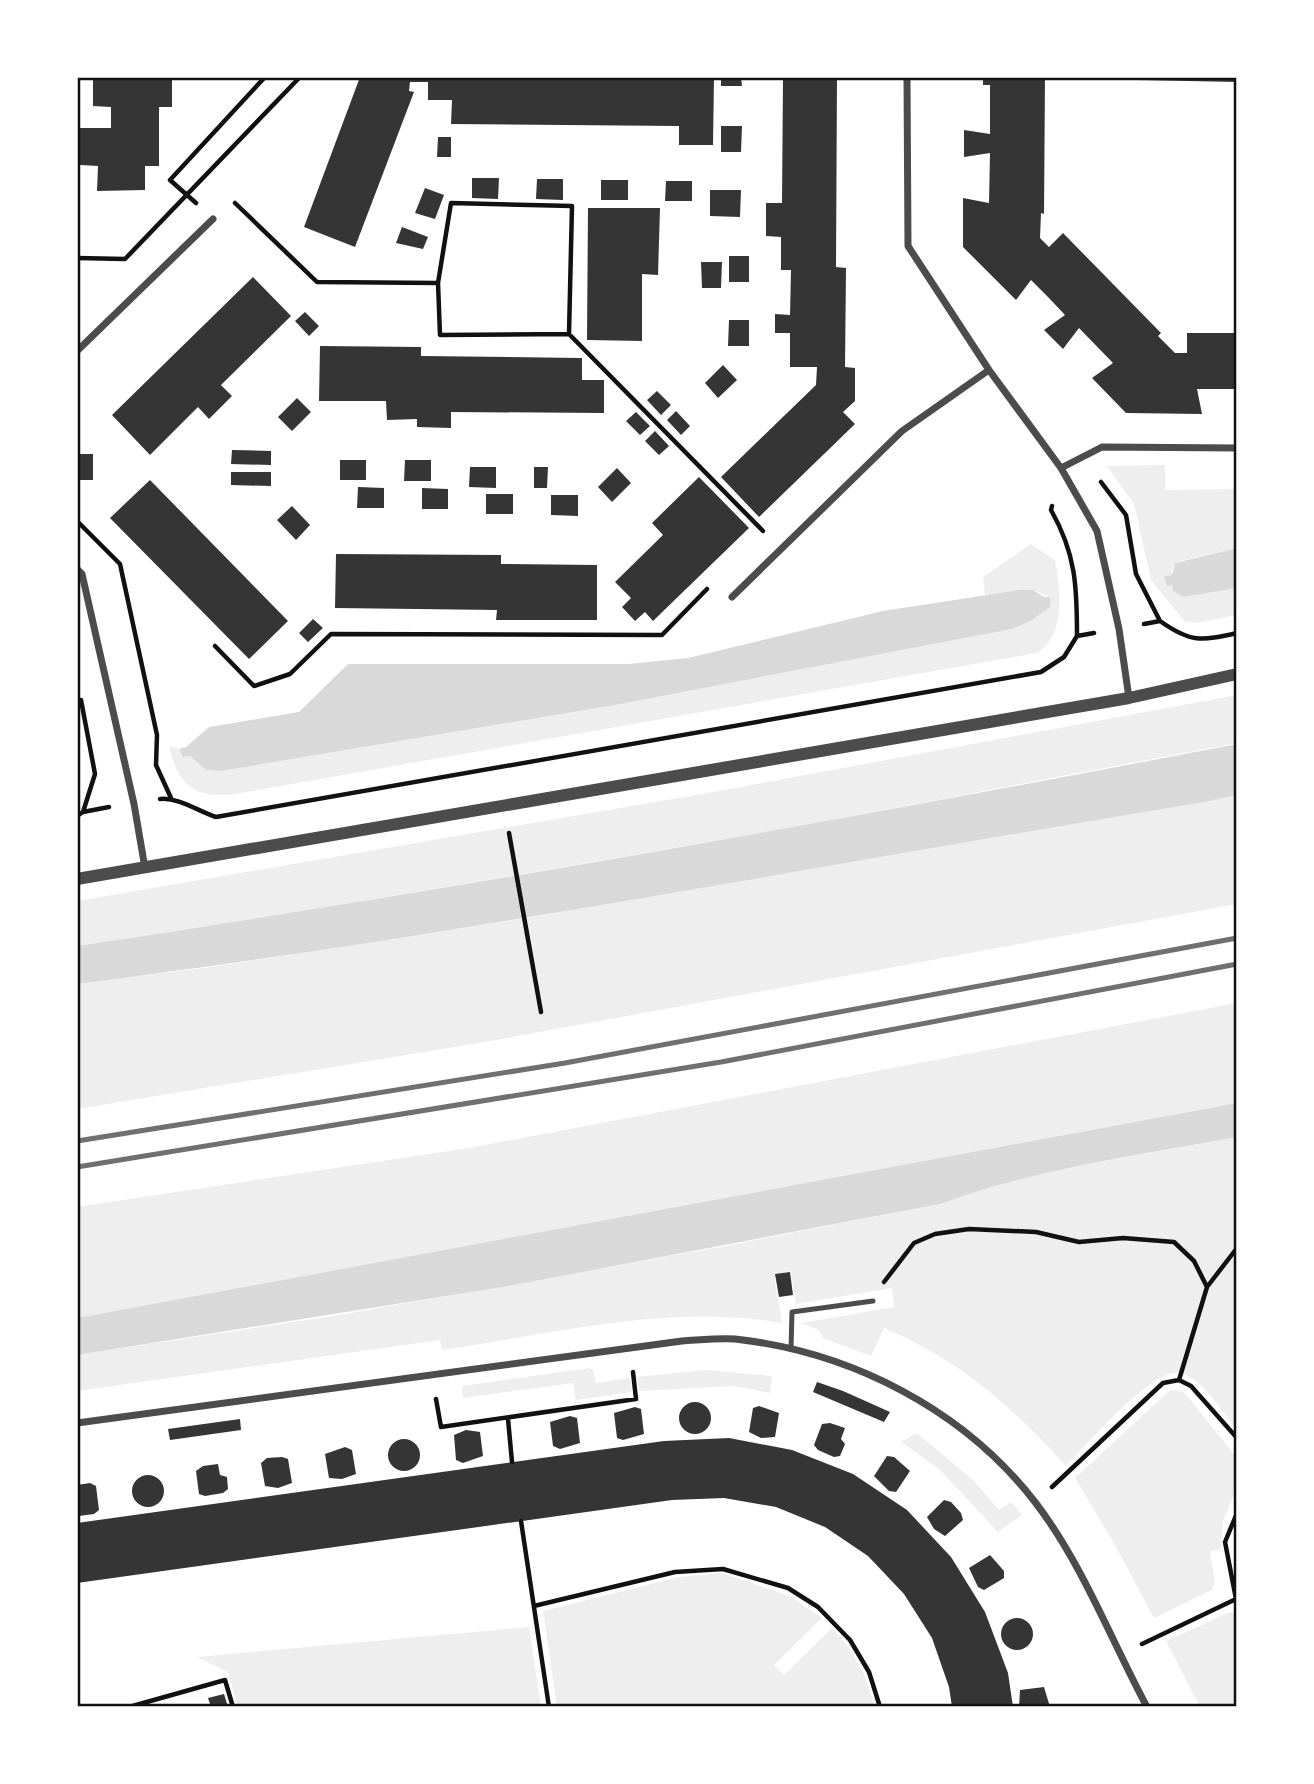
<svg xmlns="http://www.w3.org/2000/svg" width="1314" height="1784" font-family="Commissioner,sans-serif">
  <style>
    .green { fill: #eee }
    .water { fill: #d9d9d9 }
    .building { fill: #353535 }
    .lines { fill: none; stroke-linecap: round; stroke-linejoin: round }
    .path { stroke: #111; stroke-width: 4.5 }
    .service { stroke: #4c4c4c; stroke-width: 5 }
    .minor { stroke: #4c4c4c; stroke-width: 7 }
    .tertiary { stroke: #4c4c4c; stroke-width: 12 }
    .rail { stroke: #707070; stroke-width: 5 }
    .neatline { fill: none; stroke: #111; stroke-width: 2.5 }
  </style>
  <rect width="100%" height="100%" fill="#fff"/>
  <!-- green -->
  <path class="green" d="M1165,465V490L1237,489V548L1179,561L1172,568V575L1164,576L1167,586L1172,584L1183,597L1237,588V615L1196,623L1184,621L1151,580L1134,504L1107,466Z
    M1031,544L1055,560C1061,589 1066,635 1037,653L235,794C194,799 178,785 169,746L179,749L183,757L190,756L206,770L221,771L615,705L1012,629L1031,621L1051,606L1050,597L1033,590L985,595L983,577Z
    M1237,695V743L772,831L290,914L77,946V901L719,791Z
    M1237,795V904L485,1042L77,1109V984L211,967L533,917Z
    M1237,1003V1103L77,1318V1207L469,1148Z
    M1237,1137V1430C1222,1412 1204,1380 1181,1373C1154,1365 1085,1447 1066,1466C1013,1407 958,1359 884,1328L871,1356L823,1338L819,1330L801,1323L894,1307L892,1288L796,1304L791,1271L774,1274L782,1323C672,1303 551,1334 442,1350L440,1340L77,1391V1355L333,1316L720,1247L940,1204L988,1186L1056,1170Z
    M589,1368L593,1370L596,1383L630,1378L632,1392L576,1400L573,1383L463,1398L462,1386Z
    M705,1370L772,1376L770,1393L734,1386L639,1391L637,1377Z
    M1170,1390L1183,1391L1237,1458V1487L1223,1521L1221,1549L1210,1551L1215,1583L1212,1590L1154,1618L1115,1545L1075,1478Z
    M917,1433L974,1481L999,1510L1011,1502L1022,1515L998,1532L939,1469L901,1442Z
    M722,1573L792,1597L822,1618L774,1665L784,1675L832,1628C854,1650 868,1677 874,1707H557L543,1611L679,1577Z
    M1230,1612L1237,1616V1707H1200L1166,1641Z
    M529,1627L541,1707H238L228,1672L197,1657Z"/>
  <!-- water -->
  <path class="water" d="M1237,548V588L1184,597L1173,591L1172,585L1167,586L1164,576L1172,575L1175,563Z
    M1019,590H1033L1044,597H1050L1051,606L1031,621L1012,629L615,705L221,771L206,770L190,756L183,757L179,749L186,747L209,727L299,712L348,664H629L688,658L883,611Z
    M1237,744V795L1204,802C828,864 455,936 77,984V946C465,888 852,818 1237,744Z
    M1237,1103V1137C1137,1156 1036,1168 940,1204L508,1286L77,1355V1318Z"/>
  <!-- building -->
  <path class="building" d="M93,77H172V107H159V166H145V190L97,191L98,166L80,165V128H111V107L93,106Z
    M360,77H714L713,145H679V126L451,124L452,100H428V82H410L409,91L414,92L355,247L304,227Z
    M721,77H741L742,86H721Z
    M783,77H837L836,267L846,268L845,367L855,368V401L843,412L855,424L759,517L721,477L816,385L817,367H790V333H775V314L790,315L791,270H781V237L766,236V203H782Z
    M983,77H1045L1044,214L1041,213L1040,238L1049,247L1063,233L1161,333L1158,336L1175,353H1187V333H1237V389H1197L1202,414L1126,413L1092,378L1113,363L1079,328L1063,349L1044,330L1065,315L1048,297L1031,280L1016,300L963,247V198L989,203L990,153L964,157V130L990,134V85H983Z
    M1138,77H1237V82L1138,80Z
    M721,126H742L741,152H721Z
    M438,137H451V157H437Z
    M472,178H499L498,199L472,198Z
    M537,179H563V200L536,199Z
    M601,180H628V200H601Z
    M666,181H692V201H665Z
    M425,188L444,195L435,219L415,213Z
    M710,190H741L740,217L710,216Z
    M588,208H660L658,275L642,274V341L587,340Z
    M402,227L428,237L423,249L396,243Z
    M729,256H749V282H729Z
    M701,262H722L721,288H702Z
    M253,277L291,316L221,385L232,396L209,419L198,407L150,455L112,415Z
    M305,312L319,326L309,336L295,321Z
    M729,320H749V346H728Z
    M320,346L421,347V356L582,358V380H604V413L451,412V428L417,427V419L387,420L386,401H319Z
    M723,365L737,380L718,398L705,383Z
    M657,391L671,405L661,415L647,400Z
    M297,398L311,412L292,431L278,417Z
    M676,411L690,426L681,435L667,420Z
    M636,412L650,426L640,435L626,421Z
    M655,431L669,446L659,455L645,441Z
    M232,450L271,451V465L231,464Z
    M77,454H93V480H77Z
    M340,460H366V480H340Z
    M405,460H431V481H404Z
    M470,467H496V488L469,487Z
    M534,467H548L547,488H534Z
    M617,468L631,483L612,502L598,487Z
    M231,472H271V486L231,485Z
    M699,477L749,528L653,621L645,612L635,621L622,607L631,598L615,582L663,535L652,523Z
    M150,480L288,621L249,659L110,518Z
    M358,487L384,488V508H357Z
    M422,488L448,489V509H422Z
    M486,494H513V514H486Z
    M551,495H578V516L551,515Z
    M292,506L310,525L296,540L277,520Z
    M336,554L501,555V564L597,565V620H496L497,610L335,608Z
    M313,619L323,628L308,642L299,633Z
    M790,1272L793,1295L779,1297L775,1274Z
    M817,1382L843,1391L890,1412L884,1422L813,1392Z
    M679 1418a16 16 0 1 1 32 0a16 16 0 1 1-32 0Z
    M759,1406L779,1413L775,1437L761,1438L749,1432L753,1408Z
    M635,1407L641,1409L644,1434L623,1440L617,1438L614,1413Z
    M570,1416L577,1418L580,1443L560,1449L553,1446L550,1422Z
    M240,1419L241,1430L170,1440L168,1429Z
    M830,1423L845,1428L841,1439L845,1444L840,1456L834,1457L818,1450L814,1445L822,1424Z
    M466,1430L480,1432L483,1456L463,1463L456,1460L454,1435Z
    M729,1438L792,1450L853,1474L907,1510L951,1557L985,1612L1008,1673L1013,1707H952L949,1687L932,1638L904,1594L868,1556L825,1527L776,1507L724,1498L672,1500L77,1583V1523L664,1441Z
    M388 1455a16 16 0 1 1 32 0a16 16 0 1 1-32 0Z
    M345,1447L352,1450L356,1474L342,1479L329,1478L325,1454Z
    M887,1456L894,1457L910,1471L896,1492L889,1491L874,1476Z
    M282,1457L288,1459L292,1483L278,1488L265,1486L261,1463L267,1458Z
    M218,1464L220,1475L227,1477L228,1489L223,1493L205,1496L199,1494L196,1471L203,1466Z
    M132 1491a16 16 0 1 1 32 0a16 16 0 1 1-32 0Z
    M90,1483L96,1486L99,1510L94,1514L79,1516L77,1485Z
    M944,1500L951,1502L961,1513L963,1520L945,1536L934,1529L927,1517Z
    M990,1555L1004,1571V1578L984,1590L978,1587L969,1568Z
    M1001 1634a16 16 0 1 1 32 0a16 16 0 1 1-32 0Z
    M1044,1687L1050,1707H1019L1020,1690Z
    M224,1694L228,1707H211L208,1698Z"/>
  <g class="lines">
    <!-- path -->
    <path class="path" d="M196,203L170,180L265,77
      M235,203L317,282L438,283
      M77,258L125,259L300,77
      M569,334L440,335L438,283L451,203L572,206L569,334L763,531
      M1101,482L1126,515L1136,574L1160,621
      M1052,506L1051,510C1076,554 1077,587 1077,636
      M77,521L120,564L157,735L156,765L171,798
      M1144,624L1160,621C1191,643 1201,641 1237,633
      M215,646L254,686L290,674L331,634L662,635L707,589
      M81,700L95,774L83,812
      M160,799C178,797 198,811 216,817L1041,672L1064,657L1077,636L1094,633
      M77,816L83,812L109,807
      M509,833L541,1012
      M884,1282L914,1243L935,1234L969,1229L1036,1232L1079,1242L1123,1238L1174,1242L1194,1261L1207,1287L1237,1248
      M1179,1380L1207,1287
      M436,1399L441,1427L636,1399L633,1372
      M508,1419L512,1462
      M1052,1487L1163,1383L1179,1380L1191,1386L1237,1438
      M521,1521L549,1707
      M534,1606L675,1572L723,1569L788,1588L818,1607L850,1640L869,1672L880,1707
      M1142,1644L1236,1599L1225,1542L1237,1513
      M129,1707L225,1680L233,1707"/>
    <!-- service -->
    <path class="service" d="M791,1349L792,1312L873,1301"/>
    <!-- minor -->
    <path class="minor" d="M907,77L908,246L989,370L1061,468L1097,531L1119,629L1129,698
      M77,351L213,219
      M1061,468L1102,447L1237,448
      M77,569L82,574L134,804L145,868
      M732,597L902,431L989,370
      M77,1423L682,1341C700,1340 718,1338 735,1339C851,1352 963,1409 1035,1502C1082,1563 1111,1640 1147,1707"/>
    <!-- tertiary -->
    <path class="tertiary" d="M77,879L1129,698L1237,674"/>
    <!-- rail -->
    <path class="rail" d="M77,1141L565,1063L1237,938
      M77,1167L721,1062L1237,964"/>
  </g>
  <!-- border -->
  <rect width="1314" height="1784" fill="none" stroke="#ffffff" stroke-width="158"/>
  <rect x="79" y="79" width="1156" height="1626" class="neatline"/>
</svg>
